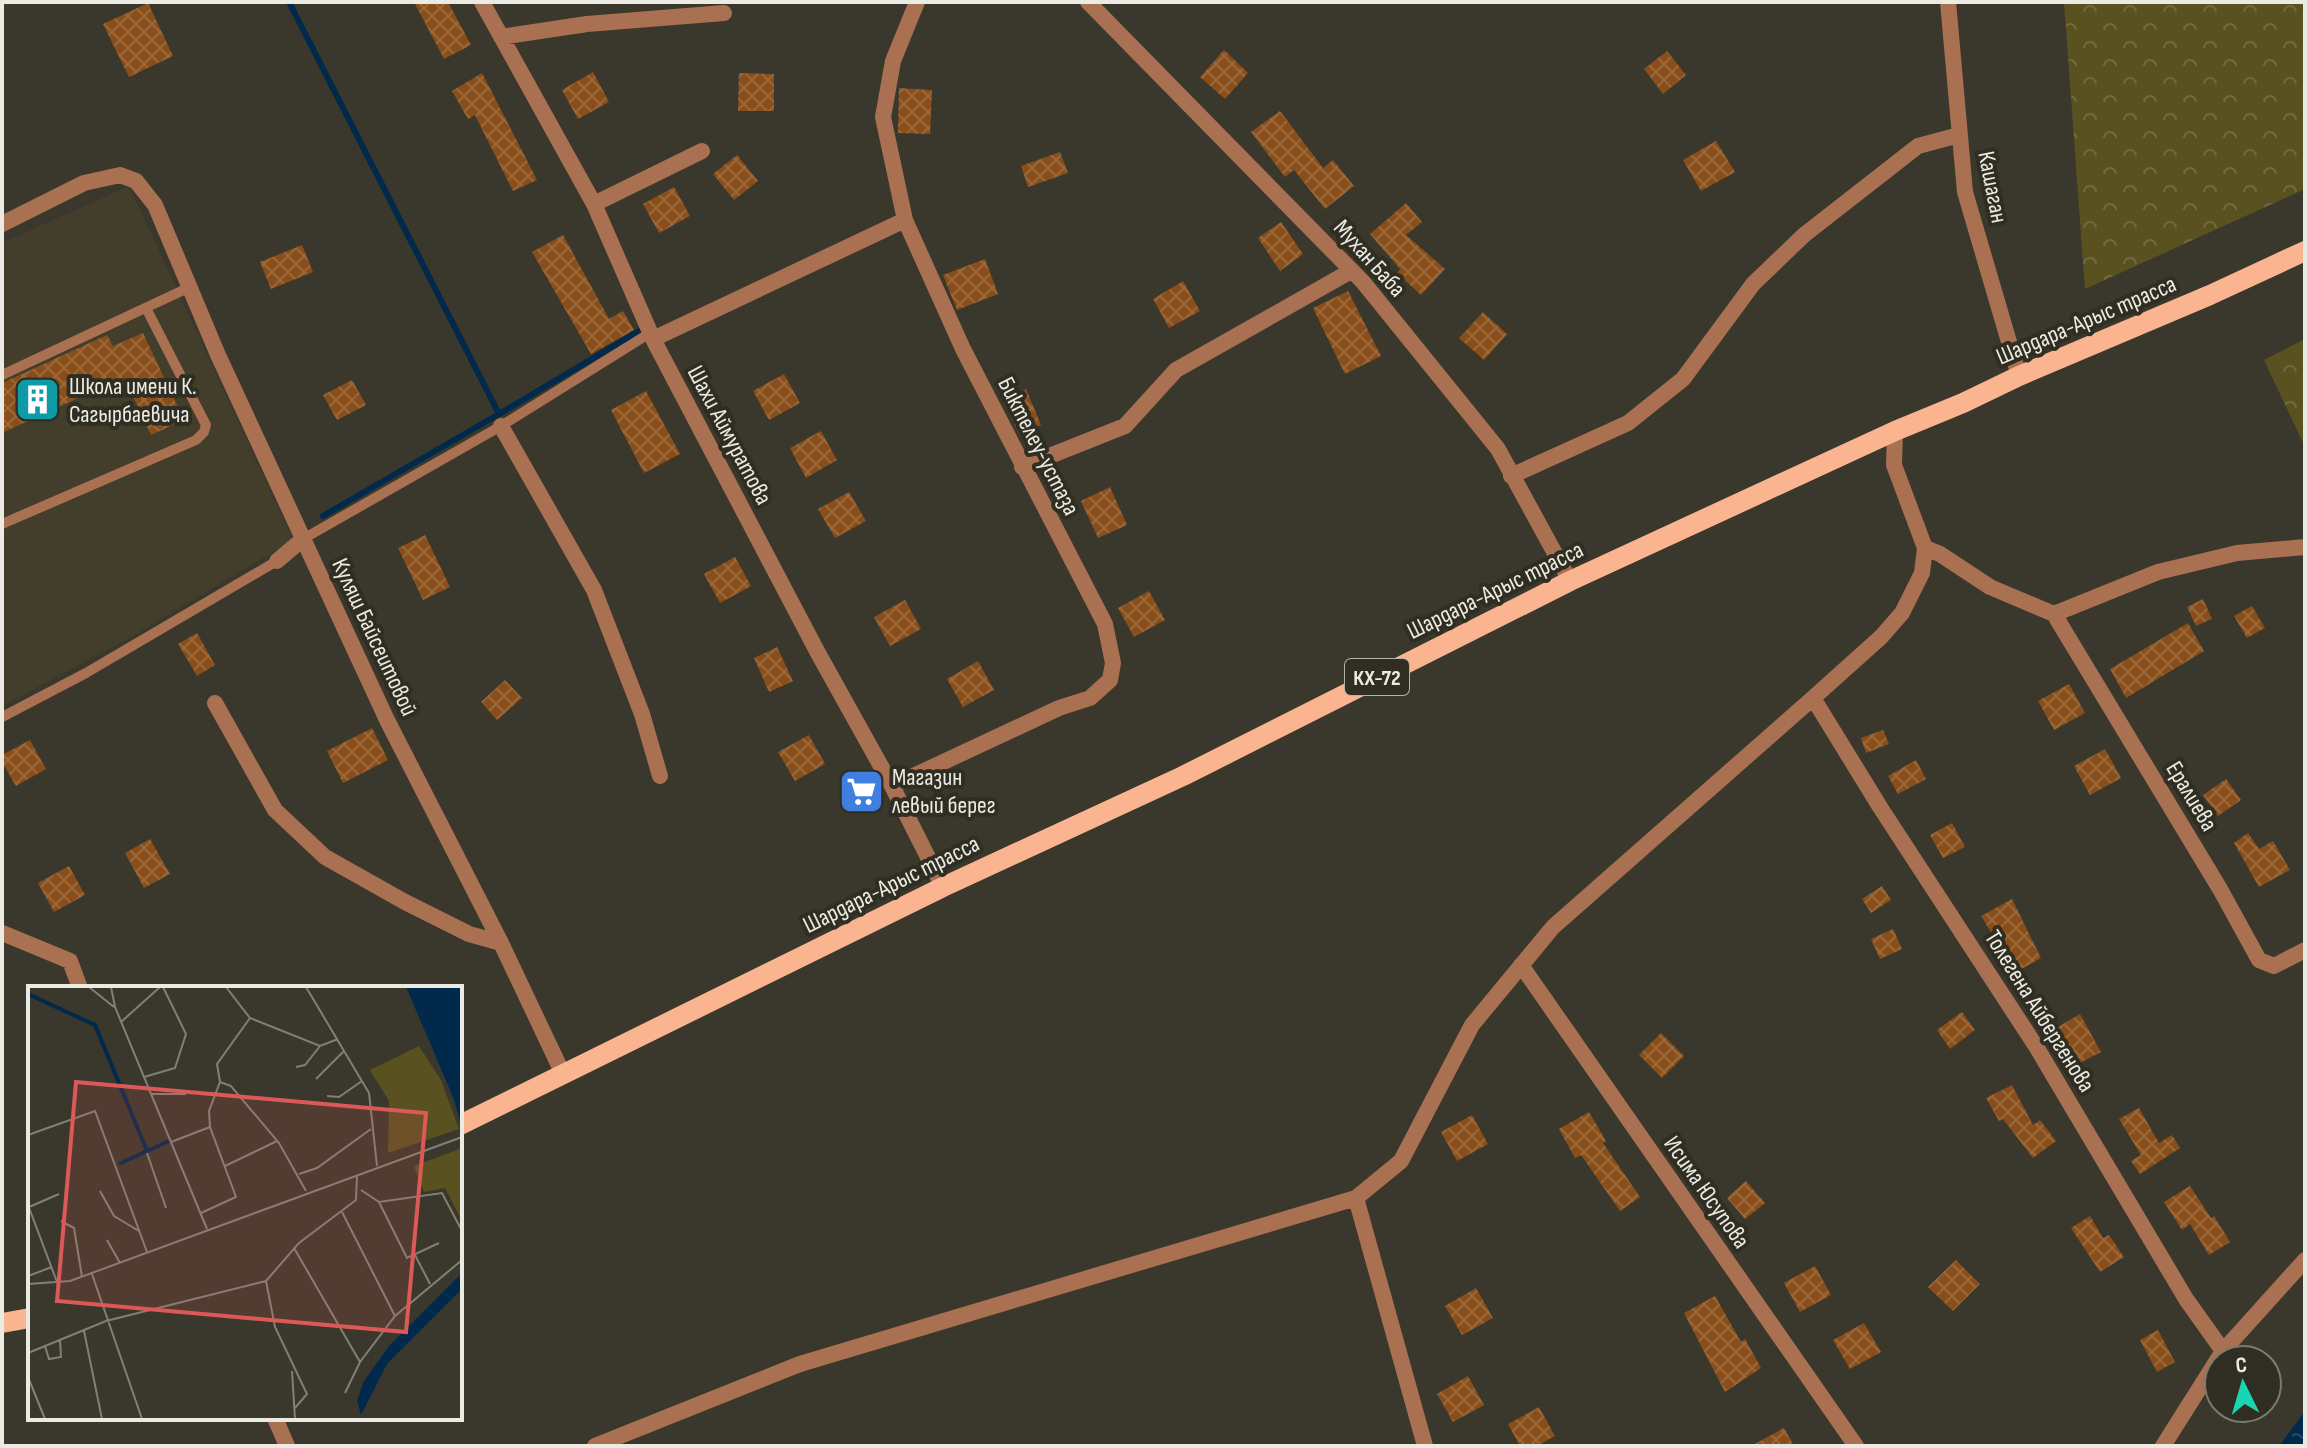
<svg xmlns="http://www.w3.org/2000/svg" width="2307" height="1448" font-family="'Sofia Sans Condensed',sans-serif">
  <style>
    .built { fill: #423e2b }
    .park { fill: url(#park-crowns) }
    .water { fill: url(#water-ripples) }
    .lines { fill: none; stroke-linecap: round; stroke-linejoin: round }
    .stream { stroke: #00294b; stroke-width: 6 }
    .building { fill: url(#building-cross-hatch) }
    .service { stroke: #a97051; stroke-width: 10 }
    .minor { stroke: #a97051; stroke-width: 16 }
    .primary { stroke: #fab48f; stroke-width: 20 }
    .labels { text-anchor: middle; stroke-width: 8; stroke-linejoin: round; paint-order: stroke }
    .shield { fill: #302e22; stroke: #b4b2a9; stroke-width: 2 }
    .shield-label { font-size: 22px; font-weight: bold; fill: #ecebe3 }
    .street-label { font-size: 24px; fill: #ecebe3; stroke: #302e22 }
    .poi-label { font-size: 24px; fill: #ecebe3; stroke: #302e22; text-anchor: start }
    .inset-river { fill: none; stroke: #00294b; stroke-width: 4 }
    .inset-road { fill: none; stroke: #818075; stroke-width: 2 }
    .view { fill: #dc5957; fill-opacity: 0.15; stroke: #dc5957; stroke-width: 4 }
    .inset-edge { fill: none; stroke: #ecebe3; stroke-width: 4 }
  </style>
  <defs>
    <pattern id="park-crowns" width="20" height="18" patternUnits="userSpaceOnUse" patternTransform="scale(2)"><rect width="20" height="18" fill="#5a5120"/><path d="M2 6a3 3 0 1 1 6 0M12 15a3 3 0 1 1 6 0" fill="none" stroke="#726a40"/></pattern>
    <pattern id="water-ripples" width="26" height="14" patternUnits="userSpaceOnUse" patternTransform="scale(2)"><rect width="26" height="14" fill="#00294b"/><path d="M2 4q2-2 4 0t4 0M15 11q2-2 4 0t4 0" fill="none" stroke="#254865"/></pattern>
    <pattern id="building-cross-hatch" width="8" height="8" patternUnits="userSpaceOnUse" patternTransform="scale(2)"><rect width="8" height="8" fill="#894e19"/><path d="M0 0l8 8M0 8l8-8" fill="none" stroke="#9a683a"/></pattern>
  </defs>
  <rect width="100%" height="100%" fill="#3a382c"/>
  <!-- built -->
  <path class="built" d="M129,186L293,540L133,636L2,706V243Z"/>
  <!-- park -->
  <path class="park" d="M2064,2H2305V189L2085,289Z
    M2305,339V447L2264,360Z"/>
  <!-- water -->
  <path class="water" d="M2305,1411V1446H2279Z"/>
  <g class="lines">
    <!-- stream -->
    <path class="stream" d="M289,2L499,414L323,516
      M499,414L644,328"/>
  </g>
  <!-- building -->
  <path class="building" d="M414,2H448L471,45L444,59Z
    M148,3L173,56L129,77L103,24Z
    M1224,50L1248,73L1225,99L1200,77Z
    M1667,51L1686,75L1663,94L1644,69Z
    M593,72L609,102L578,119L562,90Z
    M482,73L537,180L513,191L475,115L468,119L452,91Z
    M739,73L774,74V111H738Z
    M899,88L932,90L930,134L898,133Z
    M1280,111L1323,168L1333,160L1354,186L1325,209L1294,170L1285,177L1251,132Z
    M1716,141L1735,172L1701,191L1683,160Z
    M1060,152L1068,173L1028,187L1021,166Z
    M737,155L758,181L734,200L713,174Z
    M674,187L690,216L659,233L643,204Z
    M1406,203L1422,222L1406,235L1445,269L1421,295L1397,273L1400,269L1370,234Z
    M1281,222L1303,254L1280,271L1258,238Z
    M563,235L609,319L623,311L634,330L591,354L532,252Z
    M302,245L313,272L271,289L260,262Z
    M985,259L998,294L957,310L943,275Z
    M1183,281L1200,311L1169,328L1153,299Z
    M1348,291L1381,356L1345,374L1313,308Z
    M1483,312L1507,334L1484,360L1459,338Z
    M143,333L184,420L151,435L124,377L2,433V383L107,335L113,346Z
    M784,374L800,403L769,420L753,391Z
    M352,380L366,405L337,420L323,395Z
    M1026,389L1041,425L1019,434L1002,399Z
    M646,391L680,454L644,473L611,410Z
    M821,431L837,460L806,478L790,448Z
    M1110,487L1127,525L1098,538L1081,501Z
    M849,492L866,521L835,538L818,509Z
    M425,535L450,587L423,600L398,548Z
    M735,557L751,586L720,603L704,574Z
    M1149,591L1165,620L1134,637L1118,608Z
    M2203,599L2212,619L2196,626L2187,607Z
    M905,600L921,629L890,646L874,617Z
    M2252,606L2265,628L2247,638L2234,616Z
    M2188,623L2204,651L2126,698L2110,669Z
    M197,633L215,665L197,676L178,644Z
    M777,647L793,681L769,692L754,658Z
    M978,661L994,690L963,707L947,679Z
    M505,680L522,698L497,720L481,702Z
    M2069,684L2085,713L2054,730L2038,701Z
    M372,728L388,760L343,783L327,751Z
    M1883,730L1889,744L1866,753L1861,738Z
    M809,735L825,764L795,781L778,752Z
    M30,740L46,769L16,786L2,762V755Z
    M2105,749L2121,778L2090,795L2074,766Z
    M1916,760L1926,779L1898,794L1888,776Z
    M2226,779L2241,800L2218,816L2203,795Z
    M1952,823L1965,847L1943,858L1930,835Z
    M2248,833L2259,849L2273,841L2290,870L2259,887L2234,843Z
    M150,839L170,874L144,888L125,853Z
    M69,866L85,895L54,912L38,883Z
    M1882,886L1891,900L1871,913L1862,899Z
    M2012,899L2041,958L2016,972L1981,916Z
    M1893,929L1902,949L1880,959L1871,939Z
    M1962,1012L1975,1030L1950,1049L1937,1030Z
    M2080,1014L2101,1052L2078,1064L2058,1027Z
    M1661,1033L1684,1056L1662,1078L1639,1055Z
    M2012,1085L2033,1125L2040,1120L2056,1141L2033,1158L2003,1119L1999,1121L1986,1098Z
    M2139,1108L2159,1143L2172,1135L2180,1148L2140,1174L2131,1161L2141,1155L2119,1119Z
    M1589,1112L1606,1141L1603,1143L1640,1197L1620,1211L1581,1155L1575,1158L1559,1129Z
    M1472,1115L1488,1144L1457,1161L1441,1132Z
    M1746,1181L1765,1203L1745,1219L1727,1198Z
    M2190,1186L2211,1218L2214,1216L2230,1242L2209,1255L2190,1224L2182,1230L2164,1202Z
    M2090,1216L2103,1238L2109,1235L2124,1257L2100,1272L2071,1228Z
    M1956,1260L1980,1284L1953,1311L1928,1287Z
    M1815,1266L1831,1295L1800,1312L1784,1283Z
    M1476,1288L1493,1318L1462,1335L1445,1306Z
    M1715,1296L1741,1342L1745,1339L1761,1368L1725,1392L1684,1313Z
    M1864,1323L1881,1352L1850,1369L1833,1340Z
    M2158,1330L2175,1362L2157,1372L2140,1340Z
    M1468,1376L1484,1405L1453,1422L1437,1394Z
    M1539,1407L1555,1436L1537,1446H1520L1508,1424Z
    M1784,1428L1794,1446H1751Z"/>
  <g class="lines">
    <!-- service -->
    <path class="service" d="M2,375L190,287
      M2,524L196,440L204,432L206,425L146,308
      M303,539L501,426L650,333
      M2,717L86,673L277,561"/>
    <!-- minor -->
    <path class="minor" d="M482,2L594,204L653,339L818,653L892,786L943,887
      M1088,2L1363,282L1498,449L1570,581
      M1948,2L1965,192L2019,376
      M501,37L587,24L724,13
      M594,204L702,151
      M2,224L84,183L120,175L136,181L155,205L218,355L387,720L501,943L563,1074
      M653,339L905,220
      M501,426L594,590L642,714L660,776
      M1022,467L1125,426L1176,370L1351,271
      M1511,476L1628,423L1683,379L1753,284L1804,235L1918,146L1959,135
      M1925,548L1940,554L1990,587L2054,614L2158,572L2237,553L2305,547
      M277,561L303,539
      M2054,614L2220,889L2259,960L2274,966L2305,950
      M1813,698L1880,807L2037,1048L2186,1299L2223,1351
      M215,703L275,810L325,857L405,902L469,934L501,943
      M892,786L1059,708L1090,698L1110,680L1113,663L1105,624L963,349L905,220L883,117L893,61L917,2
      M2,933L70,961L80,988
      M1521,965L1856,1446
      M1356,1198L1425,1446
      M275,1418L287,1446
      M595,1446L800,1364L1356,1198L1401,1161L1472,1025L1553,927L1813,698L1881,637L1902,613L1922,573L1925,548L1894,465L1895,431
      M2163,1446L2223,1351L2305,1260"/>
    <!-- primary -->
    <path class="primary" d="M460,1125L943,887L1183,776L1570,581L1895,431L1963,403L2019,376L2210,295L2305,251
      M2,1323L30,1318"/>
  </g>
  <!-- icons -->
  <defs>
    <symbol id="building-square" viewBox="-11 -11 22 22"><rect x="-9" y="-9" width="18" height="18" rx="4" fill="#0f9aa8" stroke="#302e22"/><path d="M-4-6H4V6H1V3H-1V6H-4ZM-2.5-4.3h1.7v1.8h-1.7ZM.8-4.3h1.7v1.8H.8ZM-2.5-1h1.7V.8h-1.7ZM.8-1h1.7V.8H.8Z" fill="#fff"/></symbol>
    <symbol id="supermarket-square" viewBox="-11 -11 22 22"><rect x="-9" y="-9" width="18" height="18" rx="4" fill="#3f7fe0" stroke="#302e22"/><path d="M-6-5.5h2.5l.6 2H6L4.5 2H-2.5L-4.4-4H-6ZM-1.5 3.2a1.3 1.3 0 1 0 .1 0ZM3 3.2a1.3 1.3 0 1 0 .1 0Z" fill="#fff"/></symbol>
  </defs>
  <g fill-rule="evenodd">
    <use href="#building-square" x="12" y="374" width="51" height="51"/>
    <use href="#supermarket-square" x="836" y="766" width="51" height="51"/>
  </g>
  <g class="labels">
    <!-- shield labels -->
    <rect class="shield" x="1345" y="659" width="64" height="36" rx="6"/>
    <g class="shield-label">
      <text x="1377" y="685">КХ-72</text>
    </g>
    <!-- street labels -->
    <g class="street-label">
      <text transform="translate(1993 187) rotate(79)" y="8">Кашаган</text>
      <text transform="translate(1370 258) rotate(48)" y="8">Мухан Баба</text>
      <text transform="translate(2086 320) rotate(-23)" y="8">Шардара-Арыс трасса</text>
      <text transform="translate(730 435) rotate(62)" y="8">Шахи Аймуратова</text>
      <text transform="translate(1039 446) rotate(63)" y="8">Биктелеу-устаза</text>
      <text transform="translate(1495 590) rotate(-26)" y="8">Шардара-Арыс трасса</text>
      <text transform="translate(375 637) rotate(65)" y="8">Куляш Байсеитовой</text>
      <text transform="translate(2192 796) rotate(59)" y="8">Ералиева</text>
      <text transform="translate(891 884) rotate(-26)" y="8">Шардара-Арыс трасса</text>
      <text transform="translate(2040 1011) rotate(58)" y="8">Толегена Айбергенова</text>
      <text transform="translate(1707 1192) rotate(55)" y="8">Исима Юсупова</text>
    </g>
    <!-- poi labels -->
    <g class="poi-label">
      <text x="69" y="394">Школа имени К.<tspan x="69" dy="28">Сагырбаевича</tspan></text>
      <text x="892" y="785">Магазин<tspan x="892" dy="28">левый берег</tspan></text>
    </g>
  </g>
  <!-- overview -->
  <g transform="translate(28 986)">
    <rect width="434" height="434" fill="#3a382c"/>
    <path d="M391,60L413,94L431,143L360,167L361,115L342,84ZM434,162V235L417,202L396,206L386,180Z" fill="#5a5120"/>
    <path d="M378,1H434V141L425,111ZM434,287V303L359,378L333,429L329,414L336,395L361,360Z" fill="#00294b"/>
    <path class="inset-river" d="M0,8L67,39L119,165L91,178M119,165L141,155"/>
    <path class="inset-road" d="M61,1L86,21M83,1L87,21L179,243M198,1L222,32L292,60L310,53M278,1L341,107L349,180M93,36L132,1M268,81L277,79L292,60M116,91L147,82L158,48L135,1M288,93L316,65M192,96L203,100L251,157L278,205M192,96L189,78L222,32M124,108H158M299,110L311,111L334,95M0,149L67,125L119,266M143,156L182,141M119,167L138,222M197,180L249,155M271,188L289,182L343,143M333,204L351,216L414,207L434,245M72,205L86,230L111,245M351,216L379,272L411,257M0,219L29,296M1,221L31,208M314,226L367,330M173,227L208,211L182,141L181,125L192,96M33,235L46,242L54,291M79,254L92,277M266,262L332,376M387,269L402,298M64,288L114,433M0,290L24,281M238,295L247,341L279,408L266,423M0,298L42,295L434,151M56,345L74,433M17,360L21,373L33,371L32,354M0,367L78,335L238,295L271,257L328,214L329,189M264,385L267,433M0,391L17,433M317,407L332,376L367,330L434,274"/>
    <path class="view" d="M48,96L398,127L378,346L29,315Z"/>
    <rect width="434" height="434" class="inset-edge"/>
  </g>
  <!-- border -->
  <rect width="2307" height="1448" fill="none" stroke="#ecebe3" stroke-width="8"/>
  <!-- north arrow -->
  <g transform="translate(2243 1384) rotate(355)"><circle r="38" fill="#302e22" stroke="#7b7a6f" stroke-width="2"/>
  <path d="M0-6L14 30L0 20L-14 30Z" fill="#19d5b2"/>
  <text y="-12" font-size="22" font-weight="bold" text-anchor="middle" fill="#ecebe3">С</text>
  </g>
</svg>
